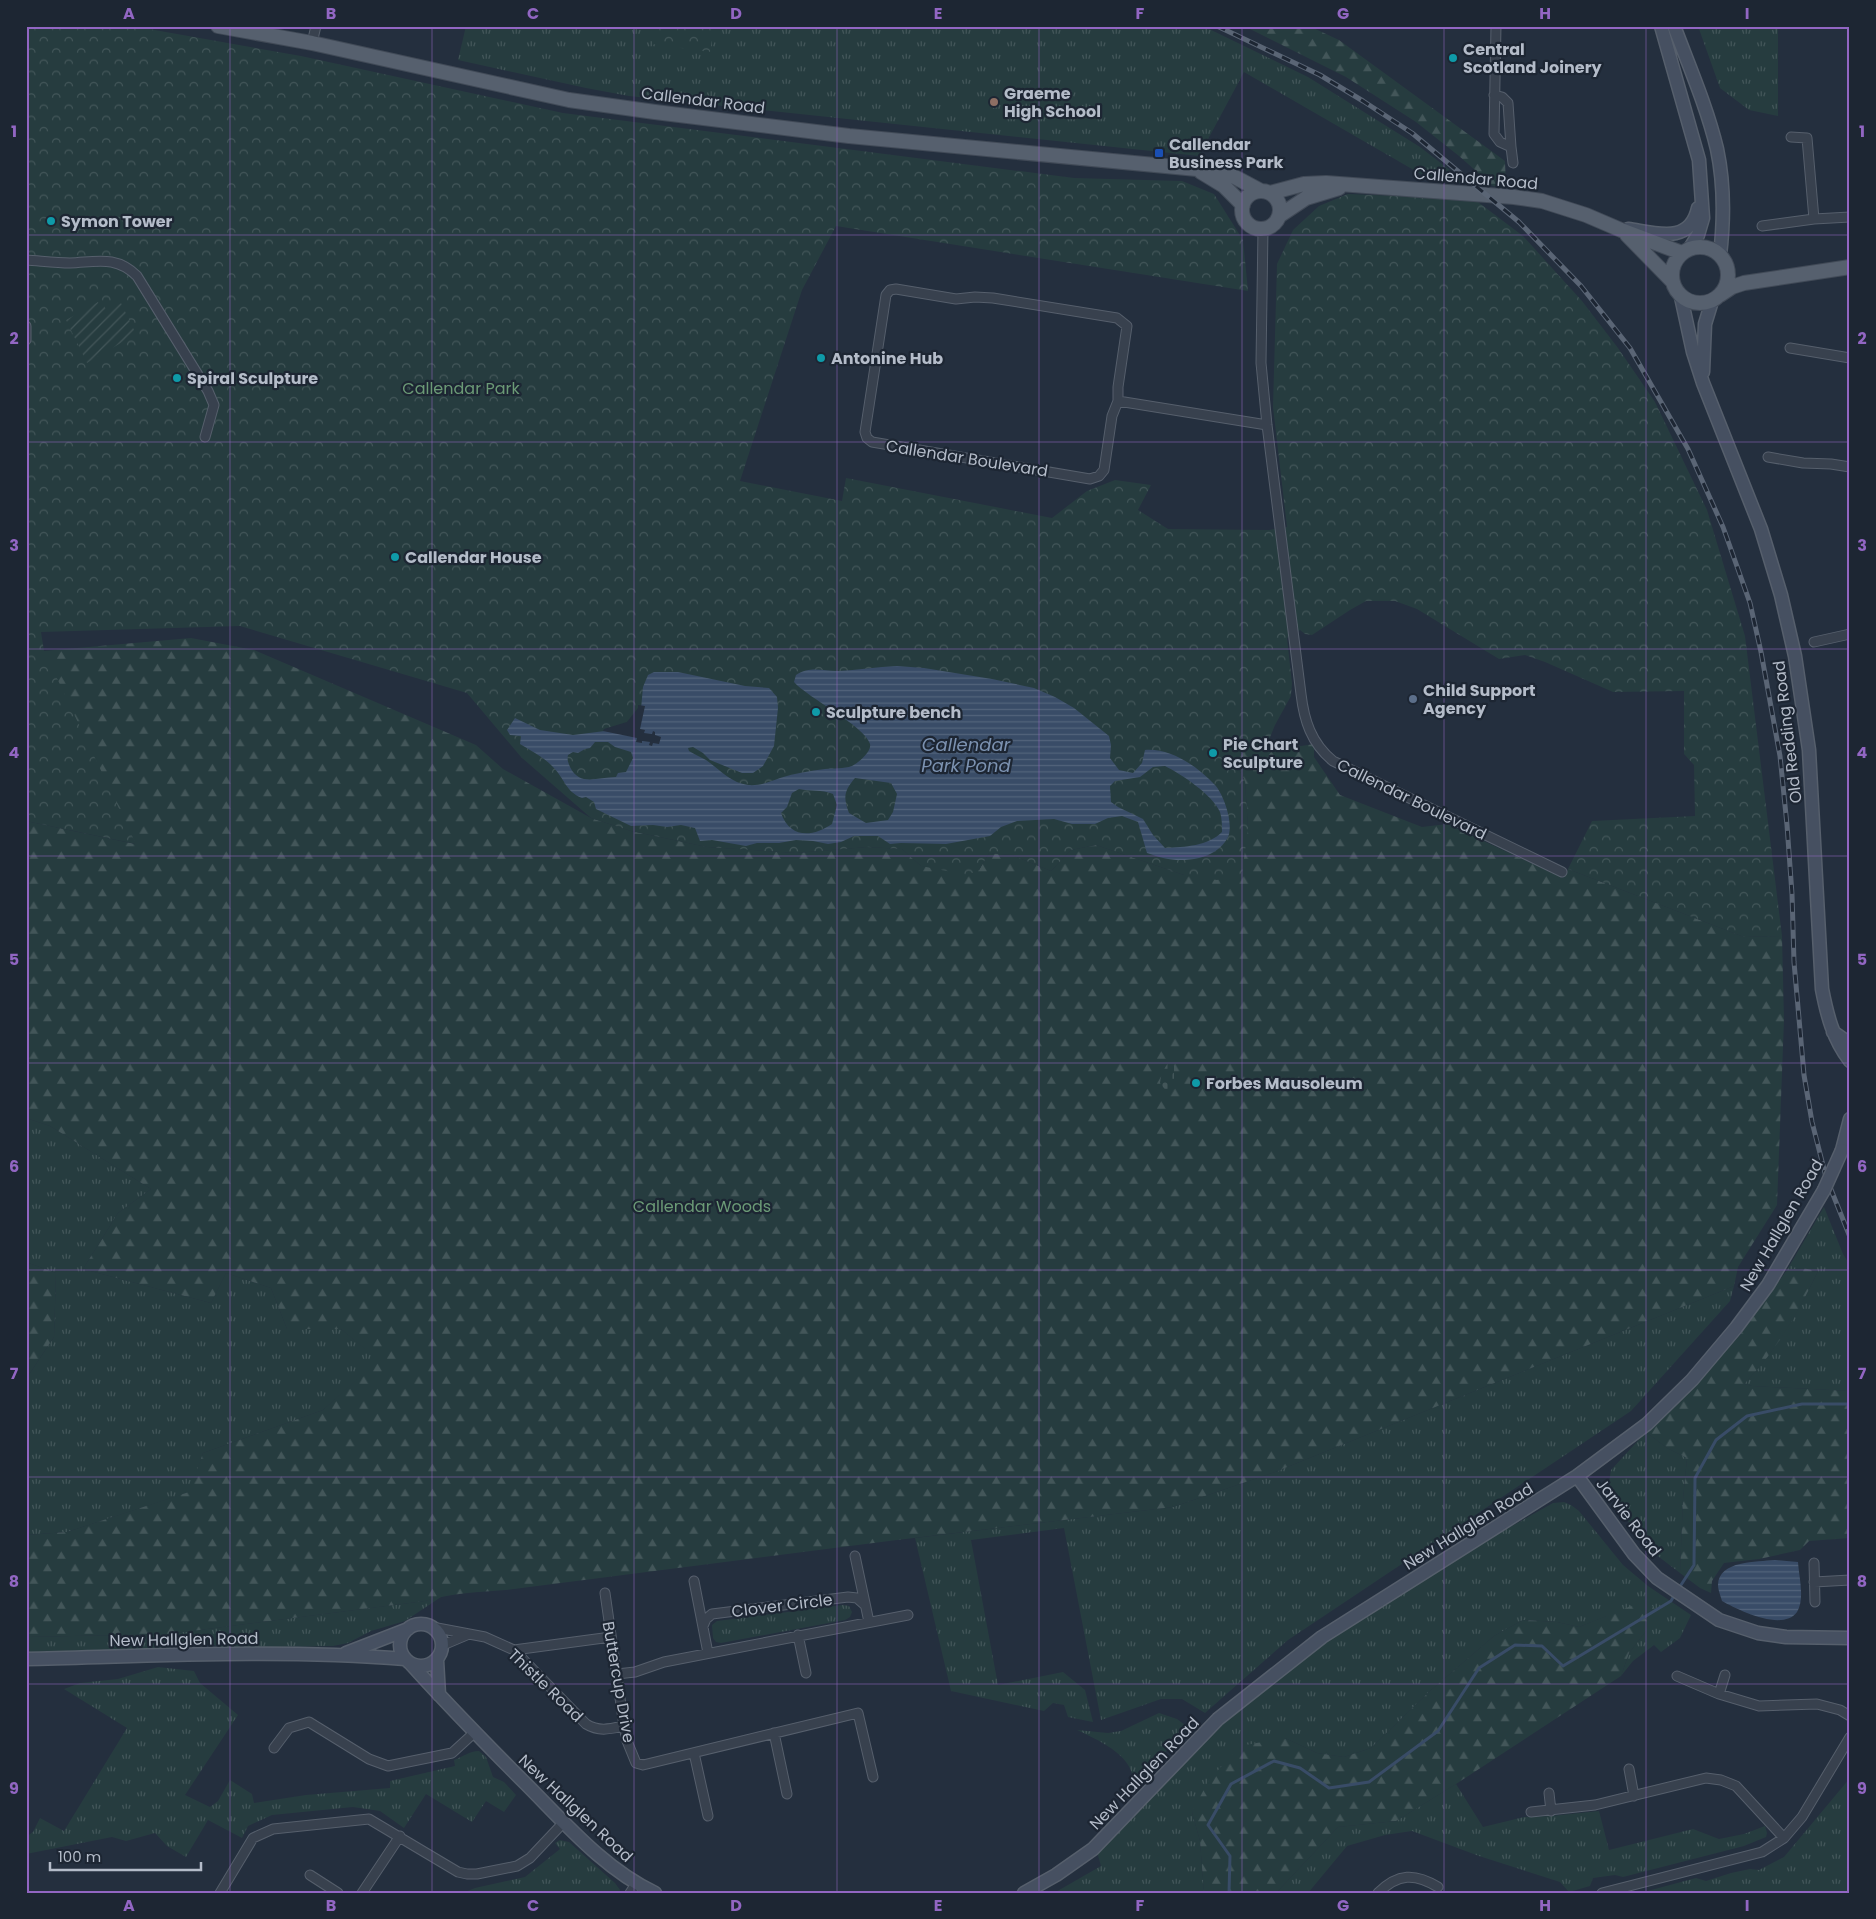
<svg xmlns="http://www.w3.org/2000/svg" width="1876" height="1919" font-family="Poppins,sans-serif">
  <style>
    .grass { fill: url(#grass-tufts) }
    .forest { fill: url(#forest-firs) }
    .cemetery { fill: url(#cemetery-stones) }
    .park { fill: url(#park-crowns) }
    .garden { fill: url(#garden-furrows) }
    .water { fill: url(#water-rules); fill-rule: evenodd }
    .pier { fill: #242f3e }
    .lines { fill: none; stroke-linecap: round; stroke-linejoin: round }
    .stream { stroke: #394c67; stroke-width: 3 }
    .street-casing { stroke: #565f6c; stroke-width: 11 }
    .secondary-casing { stroke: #565f6c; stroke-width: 15 }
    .primary-casing { stroke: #414a57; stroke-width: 16 }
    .street { stroke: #38414e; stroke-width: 9 }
    .secondary { stroke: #465061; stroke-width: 12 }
    .primary { stroke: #56606e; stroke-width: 14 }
    .rail-casing { stroke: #5a6575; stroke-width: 5 }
    .rail { stroke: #1d2633; stroke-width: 3; stroke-dasharray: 9; stroke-linecap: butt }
    .secondary-bridge-casing { stroke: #565f6c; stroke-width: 15; stroke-linecap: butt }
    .secondary-bridge { stroke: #465061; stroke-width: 12 }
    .grid { fill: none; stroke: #9266c3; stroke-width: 1; stroke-opacity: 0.55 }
    .culture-dot { fill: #0f9aa8; stroke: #1d2633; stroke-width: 2 }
    .education-dot { fill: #8d6e63; stroke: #1d2633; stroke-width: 2 }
    .transit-dot { fill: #1a4fb4; stroke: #1d2633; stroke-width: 2 }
    .service-dot { fill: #5c6f8a; stroke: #1d2633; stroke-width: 2 }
    .labels { text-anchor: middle; stroke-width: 4.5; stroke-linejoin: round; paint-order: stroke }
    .poi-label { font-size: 16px; font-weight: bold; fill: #b4bcc9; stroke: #1d2633; text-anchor: start }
    .street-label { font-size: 16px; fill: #b4bcc9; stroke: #1d2633 }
    .park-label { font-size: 16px; fill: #6b9a76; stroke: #1d2633 }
    .water-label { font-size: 18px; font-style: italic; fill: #7c92b1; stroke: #1d2633 }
    .neatline { fill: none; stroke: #9266c3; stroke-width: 2 }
    .grid-label { font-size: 16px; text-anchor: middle; font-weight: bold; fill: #9266c3 }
  </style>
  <defs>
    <pattern id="grass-tufts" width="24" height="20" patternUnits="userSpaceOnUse" patternTransform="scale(1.25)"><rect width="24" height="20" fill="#263c3f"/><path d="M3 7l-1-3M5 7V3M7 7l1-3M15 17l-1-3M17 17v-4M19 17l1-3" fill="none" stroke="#435659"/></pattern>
    <pattern id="forest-firs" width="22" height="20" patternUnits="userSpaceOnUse" patternTransform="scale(1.25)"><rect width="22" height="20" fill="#263c3f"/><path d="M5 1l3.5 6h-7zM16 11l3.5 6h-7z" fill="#435659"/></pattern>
    <pattern id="cemetery-stones" width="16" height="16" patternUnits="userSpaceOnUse" patternTransform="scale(1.25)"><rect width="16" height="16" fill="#263c3f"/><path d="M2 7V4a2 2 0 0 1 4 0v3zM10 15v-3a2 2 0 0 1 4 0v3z" fill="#435659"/></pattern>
    <pattern id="park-crowns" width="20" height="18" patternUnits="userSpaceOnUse" patternTransform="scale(1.25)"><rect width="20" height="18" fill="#263c3f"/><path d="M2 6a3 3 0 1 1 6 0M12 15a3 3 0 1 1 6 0" fill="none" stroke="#435659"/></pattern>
    <pattern id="garden-furrows" width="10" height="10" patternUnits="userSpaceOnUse" patternTransform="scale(1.25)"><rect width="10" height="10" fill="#263c3f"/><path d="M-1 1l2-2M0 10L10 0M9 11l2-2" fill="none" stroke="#435659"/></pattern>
    <pattern id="water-rules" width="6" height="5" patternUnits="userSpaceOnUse" patternTransform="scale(1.25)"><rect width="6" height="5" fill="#394c67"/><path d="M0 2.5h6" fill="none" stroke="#53647b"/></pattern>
  </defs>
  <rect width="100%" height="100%" fill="#242f3e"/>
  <!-- grass -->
  <path class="grass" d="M466,26H1203L1308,77L1420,147L1468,184L1431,180L1244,72L1199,156L629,96L586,88L458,60Z
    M1698,26H1778V116L1749,110L1720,88Z
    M26,1118L50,1126L151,1189L118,1213L83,1269L211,1303L226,1273L271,1288L287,1329H341L379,1360L323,1410L203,1453L190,1492L67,1532L26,1535V1379L54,1337L56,1273L26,1262Z
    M1824,1207L1843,1254L1850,1265V1391L1752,1386L1744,1384C1775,1352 1799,1311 1818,1271L1802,1268L1787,1270Z
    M1734,1286L1730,1301L1631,1411L1288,1640L1205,1713L1182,1699H1161L1101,1720L1064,1528L971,1540L998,1685L1063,1672L1085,1690L1093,1722L1068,1717L1064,1705L1053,1703L1044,1711L951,1691L915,1538L1173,1507L1275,1472Z
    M1646,1432L1667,1448L1687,1458L1683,1499L1680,1573L1642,1544L1630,1525L1609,1483L1611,1470Z
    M1564,1502L1571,1505L1579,1511L1623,1565L1648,1586L1691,1615L1680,1638L1661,1652L1654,1645L1633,1661L1621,1676L1629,1653L1646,1631L1607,1616L1579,1627L1557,1622L1523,1620L1494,1636L1430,1691L1371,1748L1344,1757L1317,1753L1285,1738L1192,1812L1200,1841L1204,1893H1054L1101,1866L1097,1852L1172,1777L1215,1730L1302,1658L1437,1568L1553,1503Z
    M444,1595L405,1621L371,1631L348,1643L333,1646L223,1648L205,1642L160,1649L26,1653V1637L168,1634L425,1601Z
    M843,1605L849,1606L852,1612L850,1617L845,1620L721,1643L716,1642L713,1638L712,1625L717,1621Z
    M158,1667L194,1671L200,1683L238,1715L185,1795L210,1807L218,1801L230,1780L252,1794L254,1803L306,1795L390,1788V1781L455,1766L454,1760C463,1757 469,1751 479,1751L486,1757L493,1777L504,1782L516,1795L504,1812L486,1801L472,1822L426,1794L404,1828L380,1811L353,1807L272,1815L248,1826L242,1838L208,1820L186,1857L167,1846L155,1833L126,1841L112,1837L26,1854V1837L33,1832L40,1818L64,1831L127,1728L64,1689L80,1683L118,1679Z
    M1159,1713L1177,1719L1189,1728L1133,1785C1136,1756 1098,1740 1077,1730L1108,1733L1121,1731Z
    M1850,1778V1893H1640L1696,1878L1706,1881L1731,1873L1750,1869L1759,1870L1784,1857Z
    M1456,1784L1483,1827L1524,1817L1551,1816L1599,1811L1609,1850L1693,1829L1719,1839L1744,1834L1765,1826L1767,1833L1766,1837L1744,1846L1623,1877L1615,1875L1593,1878L1590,1886L1569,1892L1560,1882L1479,1856L1412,1831L1385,1835L1347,1846L1308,1893H1276L1338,1827L1396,1821Z
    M560,1840L569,1842L615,1883L620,1890L619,1893H463L475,1888L525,1877L560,1849L555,1843Z"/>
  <!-- forest -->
  <path class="forest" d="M1244,26H1309L1339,40L1505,161L1506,188L1493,186L1459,156L1416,122L1346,77Z
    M191,638L254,650L476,745L503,769L591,818L631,831L707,847L796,853L867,847L902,849L921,866L979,870L989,853L1012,855L1051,871L1071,850L1096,845L1184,875L1248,828L1245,781L1234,761L1224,750L1234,744L1266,747L1274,743L1301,746L1314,744V757L1340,795L1422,827L1447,824L1563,878L1568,869L1744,937L1782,936L1784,1020L1777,1205L1738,1267L1734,1286L1275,1472L1173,1507L897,1540L506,1590C479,1592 452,1593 425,1601L168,1634L26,1637V1535L67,1532L189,1492L203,1453L323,1410L378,1360L341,1329H287L271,1288L226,1273L211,1303L83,1269L118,1213L151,1189L50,1126L26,1118V821L135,844L43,651Z
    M26,1262L56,1273L54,1337L26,1379Z
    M1802,1268L1818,1271C1799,1311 1776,1352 1744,1384L1752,1386L1850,1391V1538L1809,1541L1800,1550L1759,1559L1724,1563L1712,1581L1711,1593L1700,1588L1680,1573L1683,1499L1687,1458L1667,1448L1646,1432L1690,1390L1740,1335L1787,1270Z
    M1646,1600L1656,1610L1646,1631L1629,1653L1621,1676L1456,1784L1396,1821L1338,1827L1276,1893H1204L1200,1841L1192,1812L1209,1780L1240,1746L1285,1738L1317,1753L1344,1757L1371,1748L1430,1691L1494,1636L1523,1620L1557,1622L1579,1627Z"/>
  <!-- cemetery -->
  <path class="cemetery" d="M1172,1059L1174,1066V1089L1167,1092L1160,1083C1161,1073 1165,1066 1172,1059Z"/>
  <!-- park -->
  <path class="park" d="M26,26H132L301,56L563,113L1074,178L1182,181L1214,194L1243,240L1248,291L836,226L802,290L740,481L842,501L846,478L1052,518L1087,491L1115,480L1151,485L1138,510L1168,529L1269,530L1287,527L1273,407L1277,264L1293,230L1319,206L1348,194L1474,199L1523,236L1582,301L1618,348L1655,402L1707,510L1745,636L1782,936L1744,937L1568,869L1592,821L1695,816L1694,765L1684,754V691L1613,692L1545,662L1525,655L1499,659L1417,609L1395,601H1366L1350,610L1312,635L1305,634L1300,630L1287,638L1292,683L1291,696L1275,725L1266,747L1234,744L1224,750L1234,761L1245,781L1248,828L1242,874L1217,880L1184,875L1096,845L1071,850L1051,871L1012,855L989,853L979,870L967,875L921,866L902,849L867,847L796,853L707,847L631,831L591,818L521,757L467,693L240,626L41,632L44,651L136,844L26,821Z
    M656,26H714L710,52L652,44Z"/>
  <!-- garden -->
  <path class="garden" d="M98,302L100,306L103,304L107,311L121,303L136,334L87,363L66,320Z"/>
  <!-- water -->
  <path class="water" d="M897,666L924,668L992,679L1034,688L1055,697L1074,708L1109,736L1111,745L1110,758L1119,770L1133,773L1142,763L1145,750C1171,748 1197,766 1215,785C1224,795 1235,826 1227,839C1221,849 1211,855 1199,858C1179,862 1166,860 1147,853L1138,822L1122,816L1108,818L1095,824H1072L1054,819L1017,821L1001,827L990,836L946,844L901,843L890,844L878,836H854L841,842L828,844L813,841L796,840L779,843H757L746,846L712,840L700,841L695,828L681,825L667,827L653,825L631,826L596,809L594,802L586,797L582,798C565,791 565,779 553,767C544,757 531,751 520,744L521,736L510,735L507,730L515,718L540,730L573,735L605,731L629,724L641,709L643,687L648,675L654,672H678L745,686L769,688L777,697L778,708L774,746L763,766L753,773H742L710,760L703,753L693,747L688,748L689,751C694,754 700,757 706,760C719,769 731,783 748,785C760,786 769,782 780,778C795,773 810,771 825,769C833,768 844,769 852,766C858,763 872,752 870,744C865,726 808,698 794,682L796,675C810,666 823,671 838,671C857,670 877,667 897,666ZM595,742H608L615,747L631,752L633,758L626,772L618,773L616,777C597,777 580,787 570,767C568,762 567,760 568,755L573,752L578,753L585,749L590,748ZM1165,766C1181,774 1213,795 1220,812C1222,818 1222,826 1222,832C1208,846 1185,847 1165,848L1153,835L1143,819L1118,807L1111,802L1110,786L1115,781L1140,777L1153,767ZM855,778L891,783L897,794L893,812L888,820L866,823L849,813C843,797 844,791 855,778ZM799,789C811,792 821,789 833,794L837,805L832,824C813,837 790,839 781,813L787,807L792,793Z
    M1775,1560L1798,1562C1799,1577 1805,1599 1797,1612C1783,1632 1738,1610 1722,1601C1721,1597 1718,1590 1718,1585C1719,1560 1757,1562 1775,1560Z"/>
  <!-- pier -->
  <path class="pier" d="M638,705L645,706L640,729L645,730L644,733L652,734L653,731L655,732V735L661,737L659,744L653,743L652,746L649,745L650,742L642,741V743L636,742L637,738L603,731L604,729L627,722L638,708Z"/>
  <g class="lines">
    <!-- stream -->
    <path class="stream" d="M1679,1588L1694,1565L1695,1478L1716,1440L1747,1416L1802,1404H1850
      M1229,1893L1230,1856L1208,1825L1231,1784L1274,1761L1300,1768L1329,1788L1369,1782L1438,1731L1479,1668L1515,1645L1542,1646L1563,1666L1671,1601L1675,1594"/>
    <defs>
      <path id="street" d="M1496,26L1494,134L1500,142L1511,147L1513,163
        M312,43L316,26
        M1494,95L1502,97L1508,103L1511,147
        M1791,137L1807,138L1814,219
        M1762,226L1814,219L1850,217
        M1263,229L1261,363L1267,425L1301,694C1304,720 1311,743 1333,761L1562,872
        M26,260C41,261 56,263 70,263C96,262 116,255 137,276L208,391L214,405L205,437
        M896,289L956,299L975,297L993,298L1117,318L1127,326L1118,387V401L1112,416L1104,470L1099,476L1090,479L872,442L867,438L865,432L886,295L890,290Z
        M26,326V340
        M1790,348L1850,358
        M1118,401L1267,425
        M1768,457L1803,463L1831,464L1850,467
        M1814,642L1850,634
        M855,1556L869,1622
        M1814,1563L1815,1602
        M694,1581L708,1653
        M1814,1582L1850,1580
        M605,1593L624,1726L627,1741L636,1763L643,1765L858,1713L873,1777
        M703,1626L706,1619L712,1614L848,1597L857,1598L865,1605
        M432,1627L485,1637L514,1650L586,1724C599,1732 610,1729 624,1726
        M798,1635L806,1673
        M443,1645L469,1634
        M514,1650L611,1637
        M617,1674L635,1672L664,1662L908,1615
        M1677,1676L1719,1694L1759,1706L1817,1704L1840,1710L1850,1716
        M1719,1694L1725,1675
        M774,1733L787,1794
        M274,1748L289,1728L309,1722L369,1759L388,1766L452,1753L475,1732
        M694,1753L708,1816
        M1629,1769L1634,1796
        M1549,1793L1551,1811
        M1531,1812L1595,1805L1706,1778L1721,1780L1736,1786L1784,1838
        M310,1875L338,1893
        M220,1893L253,1838L273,1829L369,1819L458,1872L467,1874H477L517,1866L530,1858L564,1822
        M362,1893L400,1836
        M630,1893L636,1884
        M1378,1893C1398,1873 1415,1873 1438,1887
        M1602,1893L1762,1852L1784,1838L1802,1817L1850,1737"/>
      <path id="secondary" d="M1661,26L1699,160L1703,218L1698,235L1690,248
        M1674,26C1689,66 1707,107 1717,149C1724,182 1724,221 1720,255
        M1628,229C1656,233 1690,245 1698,208
        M1681,297L1693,352L1703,383L1761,529L1781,595L1795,656L1809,750L1822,989C1827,1015 1833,1039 1850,1061
        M1703,372L1705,324L1712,301
        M1833,1032L1850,1044
        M1842,1150L1850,1119
        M1577,1476L1634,1554L1657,1578L1719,1620L1758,1633L1786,1637L1850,1638
        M400 1645a21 21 0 1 1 42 0a21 21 0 1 1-42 0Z
        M346,1653L408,1629
        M26,1659C153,1656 279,1649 405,1659
        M437,1660L439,1695
        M410,1663C447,1704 486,1744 525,1783C565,1823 604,1869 655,1893
        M1024,1893L1056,1875L1093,1849L1218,1719L1322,1637L1577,1476L1647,1424L1692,1380L1736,1328L1768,1285L1824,1190"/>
      <path id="primary" d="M218,26L312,43L569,100L655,112L849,136L1218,171L1231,175L1261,191
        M1201,172L1224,186L1243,205
        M1242 210a19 19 0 1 1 38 0a19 19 0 1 1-38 0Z
        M1270,193L1304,184L1326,183L1514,197L1542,201L1586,215L1621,230L1682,253
        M1279,216L1306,198L1339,188
        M1627,235L1672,281
        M1672 275a28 28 0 1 1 56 0a28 28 0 1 1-56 0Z
        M1720,295L1732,287L1744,283L1850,267"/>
    </defs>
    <!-- street casing -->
    <use href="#street" class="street-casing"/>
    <!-- secondary casing -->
    <use href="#secondary" class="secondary-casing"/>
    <!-- primary casing -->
    <use href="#primary" class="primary-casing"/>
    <!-- street -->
    <use href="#street" class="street"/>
    <!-- secondary -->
    <use href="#secondary" class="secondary"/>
    <!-- primary -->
    <use href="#primary" class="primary"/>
    <defs>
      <path id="rail" d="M1217,26L1320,75L1363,101L1412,133L1519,222L1581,286L1630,348L1688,449L1723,527L1750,603L1761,652L1780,756L1787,825L1792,894L1794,962L1804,1075L1812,1122L1826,1177L1850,1237"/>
    </defs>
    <!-- rail casing -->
    <use href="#rail" class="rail-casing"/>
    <!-- rail -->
    <use href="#rail" class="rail"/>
    <defs>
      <path id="secondary-bridge" d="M1824,1190L1842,1150"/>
    </defs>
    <!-- secondary-bridge casing -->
    <use href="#secondary-bridge" class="secondary-bridge-casing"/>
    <!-- secondary-bridge -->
    <use href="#secondary-bridge" class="secondary-bridge"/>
  </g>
  <!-- grid -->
  <path class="grid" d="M230,26V1893M432,26V1893M634,26V1893M837,26V1893M1039,26V1893M1242,26V1893M1444,26V1893M1646,26V1893M26,235H1850M26,442H1850M26,649H1850M26,856H1850M26,1063H1850M26,1270H1850M26,1477H1850M26,1684H1850"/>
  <!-- markers -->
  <g class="culture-dot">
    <circle cx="1453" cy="58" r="5"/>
    <circle cx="51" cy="221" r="5"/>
    <circle cx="821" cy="358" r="5"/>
    <circle cx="177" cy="378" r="5"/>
    <circle cx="395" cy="557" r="5"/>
    <circle cx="816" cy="712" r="5"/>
    <circle cx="1213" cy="753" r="5"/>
    <circle cx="1196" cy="1083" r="5"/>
  </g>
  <circle class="education-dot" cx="994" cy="102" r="5"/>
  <rect class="transit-dot" x="1154" y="148" width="10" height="10" rx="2.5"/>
  <circle class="service-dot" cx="1413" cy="699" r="5"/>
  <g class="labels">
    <!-- poi labels -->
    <g class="poi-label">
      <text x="1463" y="55">Central<tspan x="1463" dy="18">Scotland Joinery</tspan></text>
      <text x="1004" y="99">Graeme<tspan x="1004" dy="18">High School</tspan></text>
      <text x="1169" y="150">Callendar<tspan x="1169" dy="18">Business Park</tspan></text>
      <text x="61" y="227">Symon Tower</text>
      <text x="831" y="364">Antonine Hub</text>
      <text x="187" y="384">Spiral Sculpture</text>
      <text x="405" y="563">Callendar House</text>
      <text x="1423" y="696">Child Support<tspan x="1423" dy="18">Agency</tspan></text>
      <text x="826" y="718">Sculpture bench</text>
      <text x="1223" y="750">Pie Chart<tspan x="1223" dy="18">Sculpture</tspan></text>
      <text x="1206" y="1089">Forbes Mausoleum</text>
    </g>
    <!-- street labels -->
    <g class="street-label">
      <text transform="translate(703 100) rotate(7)" y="6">Callendar Road</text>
      <text transform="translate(1476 178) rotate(5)" y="6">Callendar Road</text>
      <text transform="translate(967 458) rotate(9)" y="6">Callendar Boulevard</text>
      <text transform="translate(1787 732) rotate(-97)" y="6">Old Redding Road</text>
      <text transform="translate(1412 799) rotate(26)" y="6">Callendar Boulevard</text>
      <text transform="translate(1781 1225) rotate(-60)" y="6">New Hallglen Road</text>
      <text transform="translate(1629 1517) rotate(52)" y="6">Jarvie Road</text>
      <text transform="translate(1468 1526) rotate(-32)" y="6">New Hallglen Road</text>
      <text transform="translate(782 1605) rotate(-7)" y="6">Clover Circle</text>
      <text transform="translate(184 1639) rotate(-1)" y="6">New Hallglen Road</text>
      <text transform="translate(619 1682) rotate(80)" y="6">Buttercup Drive</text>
      <text transform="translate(546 1685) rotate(44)" y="6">Thistle Road</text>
      <text transform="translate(1144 1773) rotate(-46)" y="6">New Hallglen Road</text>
      <text transform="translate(576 1808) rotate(43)" y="6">New Hallglen Road</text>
    </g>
    <!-- park labels -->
    <g class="park-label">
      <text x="461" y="394">Callendar Park</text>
      <text x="702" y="1212">Callendar Woods</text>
    </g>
    <!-- water labels -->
    <g class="water-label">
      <text x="966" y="751">Callendar<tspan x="966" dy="21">Park Pond</tspan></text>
    </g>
  </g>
  <!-- border -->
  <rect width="1876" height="1919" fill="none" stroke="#1d2633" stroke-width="55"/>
  <!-- scale -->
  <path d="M50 1862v8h151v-8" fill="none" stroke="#b4bcc9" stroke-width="2.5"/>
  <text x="58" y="1862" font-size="15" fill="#b4bcc9" stroke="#1d2633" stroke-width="4" paint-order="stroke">100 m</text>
  <rect x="28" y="28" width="1820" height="1864" class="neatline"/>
  <g class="grid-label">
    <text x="129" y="19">A</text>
    <text x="331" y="19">B</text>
    <text x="533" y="19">C</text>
    <text x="736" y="19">D</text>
    <text x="938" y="19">E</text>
    <text x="1140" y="19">F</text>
    <text x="1343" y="19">G</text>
    <text x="1545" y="19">H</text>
    <text x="1747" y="19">I</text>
    <text x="14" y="137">1</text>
    <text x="1862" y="137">1</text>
    <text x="14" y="344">2</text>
    <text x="1862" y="344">2</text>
    <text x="14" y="551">3</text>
    <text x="1862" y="551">3</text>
    <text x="14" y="758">4</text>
    <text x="1862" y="758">4</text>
    <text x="14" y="965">5</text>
    <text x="1862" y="965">5</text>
    <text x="14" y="1172">6</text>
    <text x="1862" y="1172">6</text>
    <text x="14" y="1379">7</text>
    <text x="1862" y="1379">7</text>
    <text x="14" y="1587">8</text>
    <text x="1862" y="1587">8</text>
    <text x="14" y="1794">9</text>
    <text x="1862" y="1794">9</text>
    <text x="129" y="1911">A</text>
    <text x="331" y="1911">B</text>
    <text x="533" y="1911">C</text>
    <text x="736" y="1911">D</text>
    <text x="938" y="1911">E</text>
    <text x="1140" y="1911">F</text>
    <text x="1343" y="1911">G</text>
    <text x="1545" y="1911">H</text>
    <text x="1747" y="1911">I</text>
  </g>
</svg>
